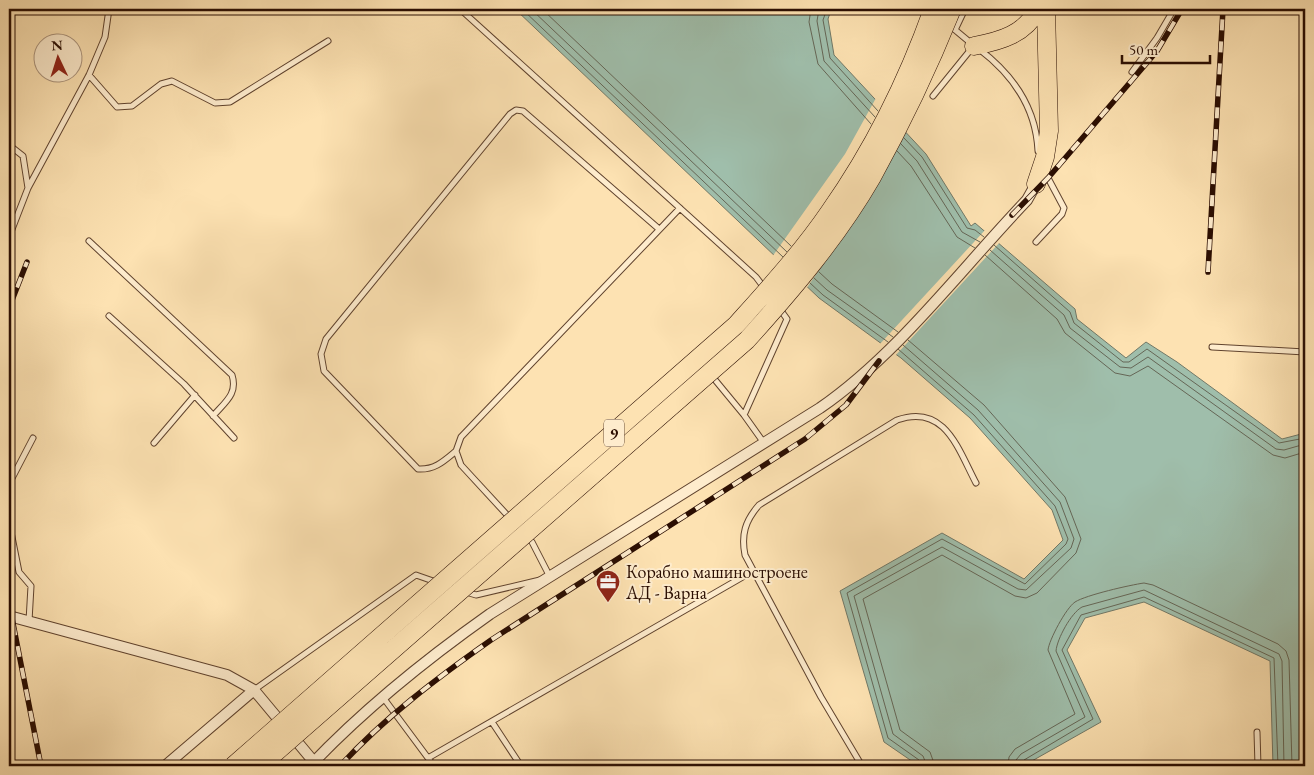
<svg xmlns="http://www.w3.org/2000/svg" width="1314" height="775" font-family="'EB Garamond',serif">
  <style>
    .water { fill: #9fbeab; stroke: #717867 }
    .pier { fill: #fde2b2 }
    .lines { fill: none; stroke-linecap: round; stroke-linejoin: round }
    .shore { stroke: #656656; stroke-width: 1 }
    .lane-casing { stroke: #60432e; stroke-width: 7 }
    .street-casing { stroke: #60432e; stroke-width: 12 }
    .highway-casing { stroke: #2b0e02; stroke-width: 19 }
    .lane { stroke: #feeccd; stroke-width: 5 }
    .street { stroke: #feeccd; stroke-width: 10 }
    .highway { stroke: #fde2b2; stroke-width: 18 }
    .rail-casing { stroke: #2b0e02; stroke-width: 5.5 }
    .rail { stroke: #feeccd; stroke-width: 4; stroke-dasharray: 11; stroke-linecap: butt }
    .highway-bridge-casing { stroke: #2b0e02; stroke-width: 19; stroke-linecap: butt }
    .highway-bridge { stroke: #fde2b2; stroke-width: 18 }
    .labels { text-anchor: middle; stroke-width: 4; stroke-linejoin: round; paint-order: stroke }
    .shield { fill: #feeccd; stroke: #6a513f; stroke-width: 1 }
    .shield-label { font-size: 16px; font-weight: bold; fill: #2b0e02 }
    .poi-label { font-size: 18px; fill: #2b0e02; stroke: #feeccd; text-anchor: start }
  </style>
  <rect width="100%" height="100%" fill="#fde2b2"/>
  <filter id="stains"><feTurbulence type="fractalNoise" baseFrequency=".004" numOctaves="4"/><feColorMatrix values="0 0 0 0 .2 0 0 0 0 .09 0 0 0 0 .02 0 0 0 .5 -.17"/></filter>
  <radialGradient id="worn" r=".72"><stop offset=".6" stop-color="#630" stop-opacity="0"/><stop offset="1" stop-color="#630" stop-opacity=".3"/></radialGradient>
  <!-- water -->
  <path class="water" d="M515,9H835L830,13L828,19L834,55L926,154L971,226L975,223L1075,309L1077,319L1126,358L1146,342L1177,362L1282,439L1305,433V766H1273L1270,661L1144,602L1085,618L1067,650L1101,722L1023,766H919L884,742L840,591L942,533L1024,579L1063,540L1052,510L970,418L901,358L819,298Z"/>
  <!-- pier -->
  <path class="pier" d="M876,98L906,129L880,181L806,289L772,257L845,154Z
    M986,229L1001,241L895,356L879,345Z"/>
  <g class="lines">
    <!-- shore -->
    <path class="shore" d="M522,9L783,257
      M531,9L787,252
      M542,9L791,246
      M811,9L809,22L818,64L871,124
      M819,9L817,21L824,61L875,117
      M827,9L823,20L830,58L878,111
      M904,138L922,157L967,228L975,230L984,237
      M901,144L917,161L962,232L980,242
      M897,151L911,166L957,237L975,248
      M994,245L1070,312L1074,323L1123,362H1129L1147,349L1279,443L1305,438
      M990,250L1064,315L1070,328L1120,367L1131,368L1148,357L1276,449L1284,450L1305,444
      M985,255L1057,319L1065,333L1115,373L1130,376L1148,366L1273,455L1285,458L1305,452
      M819,272L832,284L898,332
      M814,278L827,290L893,337
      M810,283L823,295L888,342
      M908,340L984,405L1065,497L1081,539L1076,553L1037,593L1026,598L1015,596L942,555L863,599L900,730L930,752L935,766
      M903,345L978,410L1060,502L1074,539L1071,548L1026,590L1018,589L942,547L854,596L893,734L923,756L927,766
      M898,349L974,415L1055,506L1068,539L1066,544L1025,584L942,539L847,593L888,738L919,760L921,766
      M1008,766L1009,757L1015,749L1075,714L1048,650C1049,640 1066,608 1075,602C1086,595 1130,585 1144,583L1153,585L1278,644L1286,651L1289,660L1292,766
      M1015,766L1016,760L1021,754L1085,717L1056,651C1057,639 1071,613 1082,607L1144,590L1279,654L1282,661L1284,766
      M1022,766L1024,760L1093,719L1062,650L1081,615L1144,597L1274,658L1278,766"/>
    <defs>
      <path id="lane" d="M460,9L756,277L765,289
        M948,24L972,44
        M955,30L965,9
        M979,49C1012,74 1036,108 1038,151
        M1132,72L1157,38L1174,9
        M89,75L117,107L132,106L161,84L172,81L215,103L230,102L328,41
        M933,96L972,48
        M9,145L23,156L28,188
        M9,237L28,188L89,75L105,37L109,9
        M89,241L232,375C238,394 225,402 213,416
        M1036,242L1062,214L1064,208L1048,178L1043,181
        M109,316L184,384L234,438
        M1212,347L1305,352
        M711,375L744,415
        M154,443L195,395
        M764,443L744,415L787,319L779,308
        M456,451C444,461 435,470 418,469L324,371L321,354L326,339L510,114L516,110L523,111L659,229
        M9,484L33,438
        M9,522L19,572L31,586L29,621
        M550,577L532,542L461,465L456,451L461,437L680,208
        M466,592L476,595L540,580
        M254,690L416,575L436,582
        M382,696L434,766
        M492,722L521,766
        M1257,732L1258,766
        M428,758L753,571
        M862,766L821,697L745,555C741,535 745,521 759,505L897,420C945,403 958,449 976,483"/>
      <path id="street" d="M9,616L227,675L254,690L314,762
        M165,766L254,690
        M310,766C365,708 425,660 490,614L820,408C898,354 961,269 1027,200L1036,184"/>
      <path id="highway" d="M974,46C1001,41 1025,34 1038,9
        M1036,184L1045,157L1049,131L1046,9"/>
    </defs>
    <!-- lane casing -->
    <use href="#lane" class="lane-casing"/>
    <!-- street casing -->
    <use href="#street" class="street-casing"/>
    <!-- highway casing -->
    <use href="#highway" class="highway-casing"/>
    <!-- lane -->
    <use href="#lane" class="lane"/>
    <!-- street -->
    <use href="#street" class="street"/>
    <!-- highway -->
    <use href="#highway" class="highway"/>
    <defs>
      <path id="rail" d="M1012,215L1048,178L1157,51L1182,9
        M1208,272L1223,9
        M9,308L27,262
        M9,603L41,766
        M340,766C384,718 437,678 491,640L805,439L846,405L879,361"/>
    </defs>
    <!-- rail casing -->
    <use href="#rail" class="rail-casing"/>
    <!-- rail -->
    <use href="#rail" class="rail"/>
    <defs>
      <path id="highway-bridge" d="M233,766L736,325C769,288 802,252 830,211C873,150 908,79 933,9
        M260,766L747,340C793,289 838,236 872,177C902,123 929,66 952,9"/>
    </defs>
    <!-- highway-bridge casing -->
    <use href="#highway-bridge" class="highway-bridge-casing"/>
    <!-- highway-bridge -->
    <use href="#highway-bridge" class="highway-bridge"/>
  </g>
  <!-- icons -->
  <defs>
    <symbol id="office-pin" viewBox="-11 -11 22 30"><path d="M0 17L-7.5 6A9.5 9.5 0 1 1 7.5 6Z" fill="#8f2418" stroke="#feeccd"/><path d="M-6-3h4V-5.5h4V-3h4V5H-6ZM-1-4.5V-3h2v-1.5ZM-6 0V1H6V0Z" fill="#fff"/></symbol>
  </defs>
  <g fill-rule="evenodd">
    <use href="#office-pin" x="594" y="568" width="28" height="38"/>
  </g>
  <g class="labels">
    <!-- shield labels -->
    <rect class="shield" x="604" y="419.5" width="20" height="27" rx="4"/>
    <g class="shield-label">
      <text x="614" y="439">9</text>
    </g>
    <!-- poi labels -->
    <g class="poi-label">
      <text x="626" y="578">Корабно машиностроене<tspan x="626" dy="21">АД - Варна</tspan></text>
    </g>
  </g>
  <!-- margin -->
  <rect width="1314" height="775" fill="none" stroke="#fde2b2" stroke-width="30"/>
  <rect x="10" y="10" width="1294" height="755" fill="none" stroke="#2b0e02" stroke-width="2.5"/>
  <rect x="15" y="15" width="1284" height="745" fill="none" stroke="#2b0e02"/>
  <!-- north arrow -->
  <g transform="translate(58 58) rotate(356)"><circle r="24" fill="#feeccd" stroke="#aa937c"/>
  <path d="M0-4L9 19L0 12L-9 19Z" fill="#8f2418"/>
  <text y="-8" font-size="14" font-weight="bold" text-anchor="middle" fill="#2b0e02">N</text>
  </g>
  <!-- scale -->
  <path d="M1122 55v8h88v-8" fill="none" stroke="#2b0e02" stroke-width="2.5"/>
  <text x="1129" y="55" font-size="15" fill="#2b0e02" stroke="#feeccd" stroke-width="4" paint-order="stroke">50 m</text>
  <rect width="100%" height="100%" filter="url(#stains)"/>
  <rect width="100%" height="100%" fill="url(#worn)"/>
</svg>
